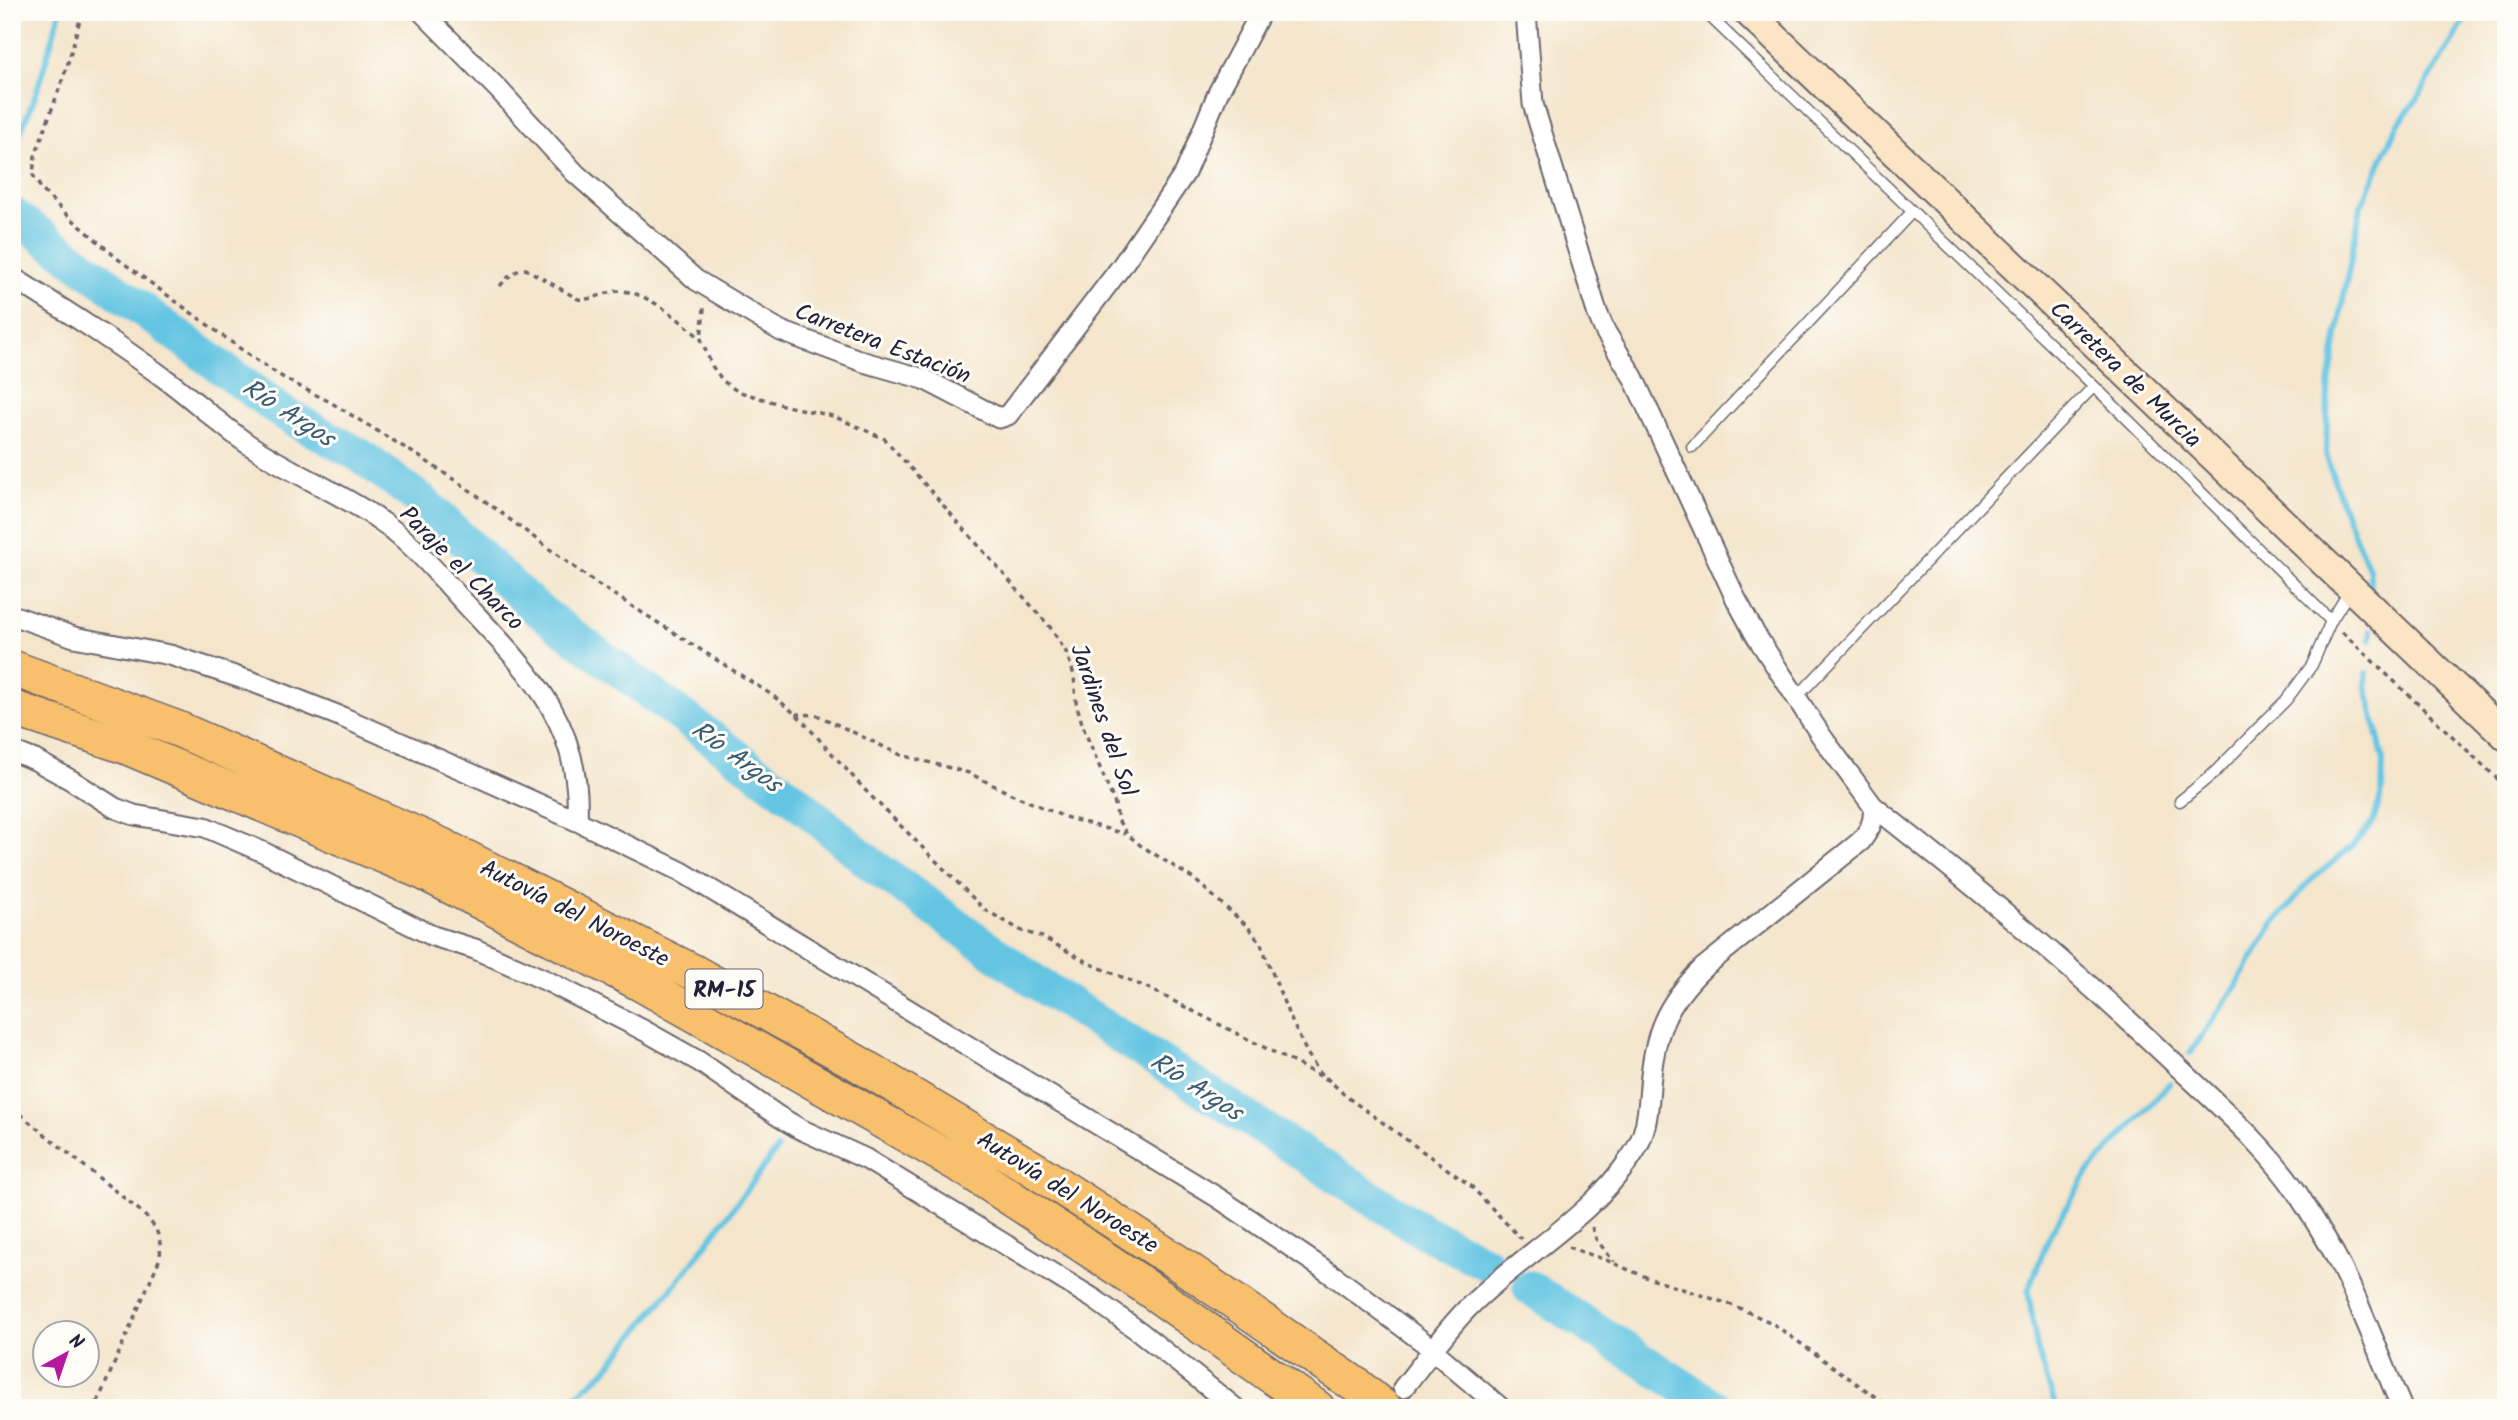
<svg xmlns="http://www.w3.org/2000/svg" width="2518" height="1420" font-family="Kalam,sans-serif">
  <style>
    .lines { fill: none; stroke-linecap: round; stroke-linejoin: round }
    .stream { stroke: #64c5e2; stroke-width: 6 }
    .river { stroke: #64c5e2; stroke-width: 35 }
    .service-casing { stroke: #6c666d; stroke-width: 13 }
    .minor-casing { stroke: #6c666d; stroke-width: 23 }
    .secondary-casing { stroke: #6c666d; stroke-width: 32 }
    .motorway-casing { stroke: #6c666d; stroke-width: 38 }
    .path { stroke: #6c666d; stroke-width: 3.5; stroke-dasharray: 5 5; stroke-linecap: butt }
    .service { stroke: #fff; stroke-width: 10 }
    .minor { stroke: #fff; stroke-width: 19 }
    .secondary { stroke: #fce5c4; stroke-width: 28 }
    .motorway { stroke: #f8bf6c; stroke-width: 35 }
    .labels { text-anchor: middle; stroke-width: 6; stroke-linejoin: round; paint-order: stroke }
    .shield { fill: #fdfcf7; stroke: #646373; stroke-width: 2 }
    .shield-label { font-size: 23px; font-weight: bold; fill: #22223b }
    .street-label { font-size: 24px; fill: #22223b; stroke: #fdfcf7 }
    .water-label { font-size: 26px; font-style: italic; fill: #395b75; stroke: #fdfcf7 }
  </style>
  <rect width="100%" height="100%" fill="#fdfcf7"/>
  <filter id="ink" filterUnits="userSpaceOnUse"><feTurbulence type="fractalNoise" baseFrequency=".0143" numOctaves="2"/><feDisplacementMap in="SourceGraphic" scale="14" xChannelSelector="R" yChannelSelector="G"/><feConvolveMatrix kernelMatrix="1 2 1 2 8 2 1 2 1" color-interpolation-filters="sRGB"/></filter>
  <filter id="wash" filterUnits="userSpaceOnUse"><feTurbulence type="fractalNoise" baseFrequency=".00686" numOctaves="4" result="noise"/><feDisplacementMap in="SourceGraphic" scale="28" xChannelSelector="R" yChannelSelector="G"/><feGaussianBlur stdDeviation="1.57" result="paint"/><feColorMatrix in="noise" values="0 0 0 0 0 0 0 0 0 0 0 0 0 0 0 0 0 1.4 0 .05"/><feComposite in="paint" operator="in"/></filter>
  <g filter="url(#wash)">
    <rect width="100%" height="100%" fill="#f4e5cb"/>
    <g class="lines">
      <!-- stream -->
      <path class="stream" d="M12,154L37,91L60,12
        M2370,587V571L2344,510L2326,454L2328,391L2343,300L2361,206L2398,124L2418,98L2470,12
        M2370,640L2371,631
        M2190,1053L2234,990L2271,927L2309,882L2352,846L2373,822L2382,793L2383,758L2366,685L2367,673
        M561,1408L604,1372L689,1267L777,1149
        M2056,1408L2037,1349L2028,1291L2050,1234L2087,1174L2170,1083"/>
      <!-- river -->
      <path class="river" d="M12,214L283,413L361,456L422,501L534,607L797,801L871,864L1037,983L1418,1228L1487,1264
        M1530,1288L1716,1408"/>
    </g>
  </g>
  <g filter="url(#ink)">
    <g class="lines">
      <defs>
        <path id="service" d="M1705,12L2094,386L2331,621
          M1692,447L1912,212
          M1796,698L2094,386
          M2180,801L2213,774L2287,699L2312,665L2331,621L2349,592"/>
        <path id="minor" d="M422,12L499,90L575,173L696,280L781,331L864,362L924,379L999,418L1008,415L1121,267L1185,173L1218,93L1261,12
          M12,277C66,311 120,345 171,383C196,402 220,424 245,442C288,472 336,490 378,519C410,540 436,572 462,600C525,668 583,720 577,821
          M12,615L74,637L170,655L253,682L342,717L472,774L577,821L682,872L1220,1199L1334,1276L1422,1341L1501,1408
          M12,751L35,760L71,780L115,808L134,815L205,827L263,852L433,936L475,949L547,981L645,1031L700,1062L778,1116L800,1129L866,1159L1094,1299L1140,1332L1235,1408
          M1873,806C1979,889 2081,974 2178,1067C2220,1107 2266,1146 2298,1194C2311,1215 2325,1236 2336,1257C2362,1306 2380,1358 2402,1408
          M1403,1388C1425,1361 1449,1325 1474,1302C1525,1253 1591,1217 1631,1157C1647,1135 1648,1112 1650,1086C1654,1034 1665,1005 1703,968L1861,841C1870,829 1875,821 1873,806L1822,737L1755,634L1736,599L1633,377L1605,331L1597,312L1533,104L1526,12"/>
        <path id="secondary" d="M1748,12L2506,736"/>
        <path id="motorway" d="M12,668L178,729L440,845L695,973L854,1061L1032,1168L1177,1262L1357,1386L1384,1408
          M12,708L125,746L425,873L640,983L967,1169L1136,1280L1317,1408"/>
      </defs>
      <!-- service casing -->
      <use href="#service" class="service-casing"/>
      <!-- minor casing -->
      <use href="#minor" class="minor-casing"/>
      <!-- secondary casing -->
      <use href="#secondary" class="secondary-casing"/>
      <!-- motorway casing -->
      <use href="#motorway" class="motorway-casing"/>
      <!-- path -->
      <path class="path" d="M82,12L67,67L35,156L33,175L42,190L64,212L118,259L249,355L287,380L330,402L420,457L474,493L597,584L772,695L798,716L866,791L984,909L1022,931L1042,937L1091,964L1150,989L1330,1081
        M500,286C508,277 514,270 526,269L578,299C593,301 606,291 621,291C647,292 683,322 701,339
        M704,308L701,339L712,366L723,381L737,391L786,406L833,416L885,439L1050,627L1066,652L1074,675L1076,702L1083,727L1115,804L1118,820L1127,834L1140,845L1194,879L1248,927L1261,944L1288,1013L1307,1053L1318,1070L1347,1097L1471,1186L1521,1239
        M2342,632L2506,787
        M796,714L817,715L901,755L969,773L1011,794L1065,817L1125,834
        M12,1108L139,1210C156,1226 162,1235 160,1258L95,1408
        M1592,1227L1596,1239L1614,1262
        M1568,1247L1606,1260L1648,1278L1735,1306L1772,1323L1891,1408"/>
      <!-- service -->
      <use href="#service" class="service"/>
      <!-- minor -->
      <use href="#minor" class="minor"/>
      <!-- secondary -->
      <use href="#secondary" class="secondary"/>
      <!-- motorway -->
      <use href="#motorway" class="motorway"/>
    </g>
  </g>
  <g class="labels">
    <!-- shield labels -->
    <rect class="shield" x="685.5" y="969.5" width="77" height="39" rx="5"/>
    <g class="shield-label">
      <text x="724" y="997">RM-15</text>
    </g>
    <!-- street labels -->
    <g class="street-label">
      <text transform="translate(883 343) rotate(21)" y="8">Carretera Estación</text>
      <text transform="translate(2126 374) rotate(44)" y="8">Carretera de Murcia</text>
      <text transform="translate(462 568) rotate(45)" y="8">Paraje el Charco</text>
      <text transform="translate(1104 720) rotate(71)" y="8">Jardines del Sol</text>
      <text transform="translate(575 913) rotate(27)" y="8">Autovía del Noroeste</text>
      <text transform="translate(1068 1192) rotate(32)" y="8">Autovía del Noroeste</text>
    </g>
    <!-- water labels -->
    <g class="water-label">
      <text transform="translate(289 412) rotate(33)" y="9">Río Argos</text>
      <text transform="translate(737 756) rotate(36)" y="9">Río Argos</text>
      <text transform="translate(1197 1086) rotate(33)" y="9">Río Argos</text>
    </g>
  </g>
  <!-- margin -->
  <rect width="2518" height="1420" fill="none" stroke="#fdfcf7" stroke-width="42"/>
  <!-- north arrow -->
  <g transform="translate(66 1354) rotate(40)"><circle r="33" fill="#fdfcf7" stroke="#a5a5ac" stroke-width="2"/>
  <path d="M0-5L12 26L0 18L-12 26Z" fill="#b5179e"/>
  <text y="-10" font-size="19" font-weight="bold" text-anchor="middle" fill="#22223b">N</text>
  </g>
</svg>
